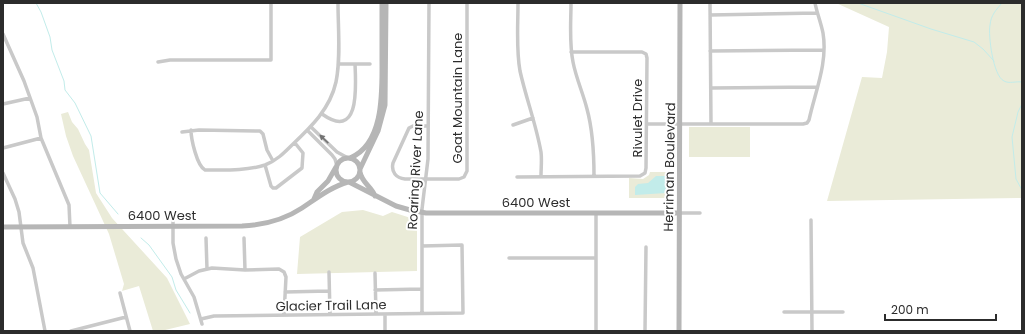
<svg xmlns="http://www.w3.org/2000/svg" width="1025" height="334" font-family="Poppins,sans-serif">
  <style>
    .green { fill: #eaebd8 }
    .water { fill: #c2ecea }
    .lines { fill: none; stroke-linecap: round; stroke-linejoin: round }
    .stream { stroke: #c2ecea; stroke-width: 1 }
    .street { stroke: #c9c9c9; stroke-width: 3.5 }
    .secondary { stroke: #b6b6b6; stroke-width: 5 }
    .oneway { fill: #737373 }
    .labels { text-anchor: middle; stroke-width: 4; stroke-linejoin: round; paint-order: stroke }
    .street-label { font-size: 13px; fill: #2c2c2c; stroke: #fff }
  </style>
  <rect width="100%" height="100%" fill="#fff"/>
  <!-- green -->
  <path class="green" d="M836,3H1022V198L827,201L862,77L882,78L887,52L889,27Z
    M68,112L72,122L78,129L85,144L89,150L96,193L112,218L167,278L190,324L161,331H153L139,286L122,291L124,284L109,234L73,156L66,136L61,114Z
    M689,127H750V157H689Z
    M650,172H673L672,198H629V178L643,179L649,175Z
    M363,210L383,216L392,212L417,220V271L297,274L300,237L342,212Z"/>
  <!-- water -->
  <path class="water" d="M656,176H666L667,177L666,193L635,195V187L638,184L648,183Z"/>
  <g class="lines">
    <!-- stream -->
    <path class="stream" d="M36,3L41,12L50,37L52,50L64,81L65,90L75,103L91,136L100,193L118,214
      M858,3L931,29L974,42L983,49L994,61
      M1002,3C996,10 991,15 990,25C988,35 993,76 1004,81C1009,84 1016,81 1022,82
      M1022,104L1018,112L1012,137L1016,179L1022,190
      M141,238L149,245L172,277L176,290L190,313"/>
    <!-- street -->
    <path class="street" d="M518,3C518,26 516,49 520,71C526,98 536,124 541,152C542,160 541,168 541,176
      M571,3C571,22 569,42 573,62C576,78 583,93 587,109C593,131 594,153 594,176
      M710,3L711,124
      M710,15L817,13
      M3,34L24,81L37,117L41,138L69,205L70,227
      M710,51L823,50
      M158,62L170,60H271V3
      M338,64H370
      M711,88L817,87
      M3,104L30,98
      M322,114C360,141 356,87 355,64
      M647,124H803L807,123L809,120C815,92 828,63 823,33C821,23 817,13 815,3
      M513,125L533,118
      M428,126H413L409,128L393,163C391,172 396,178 405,179H459L464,177L467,171V3
      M311,127L337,152L348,158
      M191,130C191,139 197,166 205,170C225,170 246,171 265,165C276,161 284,153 292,145C311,127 330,109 336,82C341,58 338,28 338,3
      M308,131L332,155L335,159L337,166
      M182,132L199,130L260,131L263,134L267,150L273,161
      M3,148L41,138
      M265,165L271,186L273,188H276L302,168L303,153L295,143
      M3,173L15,199L19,212L23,243L33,268L45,331
      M517,177L640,176L645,173L646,168L647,58L646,54L642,52H571
      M679,213H700
      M173,217V243L176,259L181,274L194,297L202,324
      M811,220L812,331
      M206,238L207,269
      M244,238L245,270
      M509,258H596
      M329,272L330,315
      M375,273L376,314
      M184,279L199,271L212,268L245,270L279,269L284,272L286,277L284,315
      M375,290L422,289
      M285,292L329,291
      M120,293L130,331
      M784,312H843
      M422,313V209L428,159L429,3
      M385,314V331
      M201,319L214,316L463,313L462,245L422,246
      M71,331L126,317
      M596,331V213
      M645,331L646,247"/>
    <!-- secondary -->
    <path class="secondary" d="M336 170a12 12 0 1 1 24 0a12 12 0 1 1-24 0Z
      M350,158C385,144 382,89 382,58C382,40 382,21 382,3
      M360,169L378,131L385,105L386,3
      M360,172C362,183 371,186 375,196
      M349,182L396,206L410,210L426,213H679
      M314,199L317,192L328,181L336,167
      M3,227L242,226C264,225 284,220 302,208C317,198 331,187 348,182
      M679,331L680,3"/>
  </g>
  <!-- one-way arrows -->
  <defs><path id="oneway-solid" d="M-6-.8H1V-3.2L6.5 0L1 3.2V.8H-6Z"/></defs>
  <use class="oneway" href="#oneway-solid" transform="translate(324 139) rotate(-136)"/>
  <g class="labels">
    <!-- street labels -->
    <g class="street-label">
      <text transform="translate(457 98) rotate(-90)" y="5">Goat Mountain Lane</text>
      <text transform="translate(637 118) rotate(-90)" y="5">Rivulet Drive</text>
      <text transform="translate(669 167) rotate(-89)" y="5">Herriman Boulevard</text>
      <text transform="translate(415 170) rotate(-87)" y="5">Roaring River Lane</text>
      <text x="536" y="207">6400 West</text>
      <text x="162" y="220">6400 West</text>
      <text transform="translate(331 305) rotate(-1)" y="5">Glacier Trail Lane</text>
    </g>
  </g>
  <!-- border -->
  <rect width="1025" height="334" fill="none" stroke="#2c2c2c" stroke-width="8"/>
  <!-- scale -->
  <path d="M885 314v6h111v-6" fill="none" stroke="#2c2c2c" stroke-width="2"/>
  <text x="891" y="314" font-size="12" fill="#2c2c2c" stroke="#ffffff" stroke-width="3" paint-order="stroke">200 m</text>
</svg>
